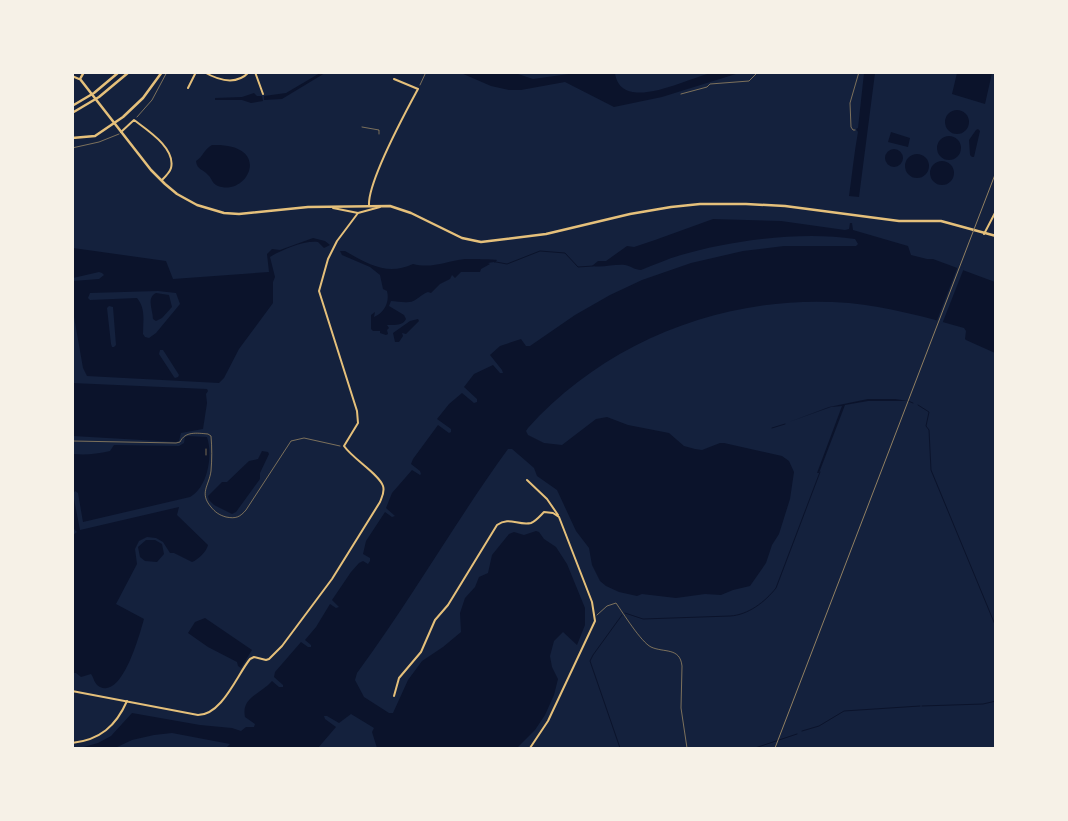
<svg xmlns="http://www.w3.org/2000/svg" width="1068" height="821" font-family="'IBM Plex Serif',serif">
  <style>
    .water { fill: #0b132b; fill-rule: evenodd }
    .pier { fill: #14213d }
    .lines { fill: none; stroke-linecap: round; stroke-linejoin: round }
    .stream { stroke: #0b132b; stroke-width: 1 }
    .path { stroke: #e5c07b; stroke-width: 0.5 }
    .minor { stroke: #e5c07b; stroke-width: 2 }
    .tertiary { stroke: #e5c07b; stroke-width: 2.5 }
    .secondary { stroke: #e5c07b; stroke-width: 2.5 }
    .rail { stroke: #918062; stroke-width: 1 }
  </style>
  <rect width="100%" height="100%" fill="#14213d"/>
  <!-- water -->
  <path class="water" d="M320,73H325L282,99L264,100V96L286,93Z
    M461,73H515L533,79L576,73H615C621,115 689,77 712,73C720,71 730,73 739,73L662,97L614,107L565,82L521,90H509L491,86Z
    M864,73H875L859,197L849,196C852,175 854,154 858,132L856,129L858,128Z
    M957,73H992L985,104L952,94Z
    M254,93L257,96H262L263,101L251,103L242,100H215V98L242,97Z
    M945 122a12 12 0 1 1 24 0a12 12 0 1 1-24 0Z
    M978,129L980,131L974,157H972L970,155L969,140L976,130Z
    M891,132L910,138L908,147L888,142Z
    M937 148a12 12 0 1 1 24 0a12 12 0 1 1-24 0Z
    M212,145C274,143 248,197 218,186C212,184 212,178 208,175C203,169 197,170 196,161C203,157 204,149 212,145Z
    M885 158a9 9 0 1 1 18 0a9 9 0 1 1-18 0Z
    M905 166a12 12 0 1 1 24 0a12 12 0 1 1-24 0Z
    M930 173a12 12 0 1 1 24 0a12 12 0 1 1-24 0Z
    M713,219L781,221L845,230L849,229L850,223H852L853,230L908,246L911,255L927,259H933L995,282V353L966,340L965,339L966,331L964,328C926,317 888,307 849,303C730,293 608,339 528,428L526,431L528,435L544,443L562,445L596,419L607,417L628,425L669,433L684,446L695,449L702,450L720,443H724L782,456L789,461L794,472L790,499L779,534L772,545L766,563L750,586L733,590L721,595L705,594L676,598L642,594L637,596L619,592L606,586L600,581L592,565L589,548L576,531L557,490L537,476L534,468L526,461L512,449H508C455,522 411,600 357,673L355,680L364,697L389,713H393L408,680L422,661L443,647L461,632L460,613L465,598L475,587L479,577L488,573L492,555L509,534L514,532L524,535L536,531L539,532L544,539L556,547L567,564L585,608V625L577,645L563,632L554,641L550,656L552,667L558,679L554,695L545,715L535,730L517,748H377L372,732L374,728L351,714L339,723L327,716H324L325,719L336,727L318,748H226L230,744L172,733L154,735L132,740L115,748H80L98,743L111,736L132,713L200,725L232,728L241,731L246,727H254L255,724L245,717C241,697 261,694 272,681L279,687H283V685L274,677L275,672L301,642L308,647H311V645L305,640L316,627L330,604L336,608L339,607L332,600L351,572L359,563L363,561L368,564L370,561V558L363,554L366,541L385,512L392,517L395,516L386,508L392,493L412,470L420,475L421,474L420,471L411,464L413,459L438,425L449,433L451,432V429L437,419L449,404L462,393L474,403L477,402V399L464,387L474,374L493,365L500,373H503L502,370L490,355L500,346L521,339L526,346H530L575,315L610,295L642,280L691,263L743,251L784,246H856L858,244L855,239C802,231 731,240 681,255C667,259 654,265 641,270C635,270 631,266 625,265C614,264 603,268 592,266L598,261H606L627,246L634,247L655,240Z
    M313,238L325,241L330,245L324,248L318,242C305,240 281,250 270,257L275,277L273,282V303L239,349L224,378L219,383L87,376L83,368L73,311V281L99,279L104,275L102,273L99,272L73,278V248L166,261L173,279L269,272L267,254L272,249L280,250ZM158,291L176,293L180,304L156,333L149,338L145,337L143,334C143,321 146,309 137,298L90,300L88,298L90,293ZM109,306L113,307L116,345L114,347H112L111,344L107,308ZM160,350H163L165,353L179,375L178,377L175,378L174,377L159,354Z
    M340,251H345C368,264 387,276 413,264C432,269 446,261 465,259C471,259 492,259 497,260L495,263L494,262L488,263L490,264L481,269L480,272H461L455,278L452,275L450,279L440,284L431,293L428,292C421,294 416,302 409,302C403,303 397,301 391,301L389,306L404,315L406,319C403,326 394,325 387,325L389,328L387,330L388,334L386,335L380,333V331H373L371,329V315L375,312L374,317C384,313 390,302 387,291L383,289L380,275L370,267L342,255Z
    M156,293L169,295L172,307L162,318L156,321L153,319C153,310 146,298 156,293Z
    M418,319L419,321L406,334L402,333L403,336L399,342H395L393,333L410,321Z
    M72,383L207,389L208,391L206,394L207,403L203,429L181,433L179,441L176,442L73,436Z
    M868,399H895L908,401H868L845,405L819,473H817L842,406L831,407L789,422L829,407Z
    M188,436L207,437C213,455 208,487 190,497L83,522L78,493L75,491L73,494L80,530L179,507L177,515L208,545C207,551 198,560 192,562L174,553H170L163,542L156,538L147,537L139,541L135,549L137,564L116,604L144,619C140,633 123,698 100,687C94,684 94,678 91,674L81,677L76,673H73L72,536L77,532L73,528V454C86,455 97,454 110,451L114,445L179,446L184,443L185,437Z
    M262,451L268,452L269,454L260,473V479L236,512L232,514L214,505L209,500L208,496L222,482H227L249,461L258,459Z
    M146,540H155L162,544L164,554L157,562L145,561L140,557L138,547Z
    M205,618L252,650L241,668L238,666L237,662L208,647L188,633L195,622Z"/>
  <!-- pier -->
  <path class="pier" d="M958,266L964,268L942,324L936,323Z"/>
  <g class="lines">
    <!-- stream -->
    <path class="stream" d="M496,262L507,264L540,251L565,253L578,267L593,266
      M908,401L913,403
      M918,405L929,412L926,426L929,430L931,470L996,627
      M772,428L785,424
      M625,613L643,619L730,616C748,615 765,602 776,588L820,472
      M922,706L983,704L996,701
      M802,731L819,726L844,711L920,706
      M620,748L590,661L593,655L622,615
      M755,748L797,734"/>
    <!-- path -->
    <path class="path" d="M420,85L426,72
      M681,94L707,87L710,84L749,81L758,72
      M137,117L152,100L167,72
      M362,127L379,130V134
      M855,130H853L851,127L850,103L859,72
      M72,148L99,142L119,134
      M72,441L176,443L180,442C185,431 197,433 208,434L211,436C212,448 212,459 211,471C209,486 199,493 211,507C215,512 219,515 226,517C236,519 240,517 246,510L291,441L304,438L340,446
      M206,455V449
      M597,615L607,606L616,603C623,613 641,642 651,647C664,653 680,647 682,666L681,708L687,748"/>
    <!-- minor -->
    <path class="minor" d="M204,72C218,80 236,86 249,72
      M255,72L263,94
      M72,76L79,79
      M188,88L196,72
      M121,132L134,120C147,130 176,148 171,168C170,172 165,177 162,180
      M369,205C368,181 405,113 418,89L394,79
      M333,208L358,213L380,207
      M984,234L996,211
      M527,480L547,499L558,515
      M72,691L198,715C222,715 237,675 250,659L254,657L266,660L269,659L282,646L332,579L380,502C382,497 385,492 383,486C379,474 353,459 344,446L358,423L357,411L319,291L328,259L337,241L358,213
      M394,696L399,678L421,652L435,620L448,605L497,525C509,516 518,526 531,523C536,521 540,516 544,512L553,513L559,517L592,602L595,621L548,721L530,748
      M72,743C100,740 116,726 127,701"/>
    <!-- tertiary -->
    <path class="tertiary" d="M84,72L80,79L151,170L165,184L177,194L197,205L224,213L239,214L308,207L390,206L411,213L462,238L481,242L546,234L630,214L671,207L700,204H746L785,206L899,221H941L996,236"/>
    <!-- secondary -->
    <path class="secondary" d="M72,106L94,93L119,72
      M72,113L99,97L129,72
      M72,138L95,136L123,117L143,98L162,72"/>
    <!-- rail -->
    <path class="rail" d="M775,748L996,172"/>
  </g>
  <!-- border -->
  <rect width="1068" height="821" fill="none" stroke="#f6f1e7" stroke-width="148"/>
</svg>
